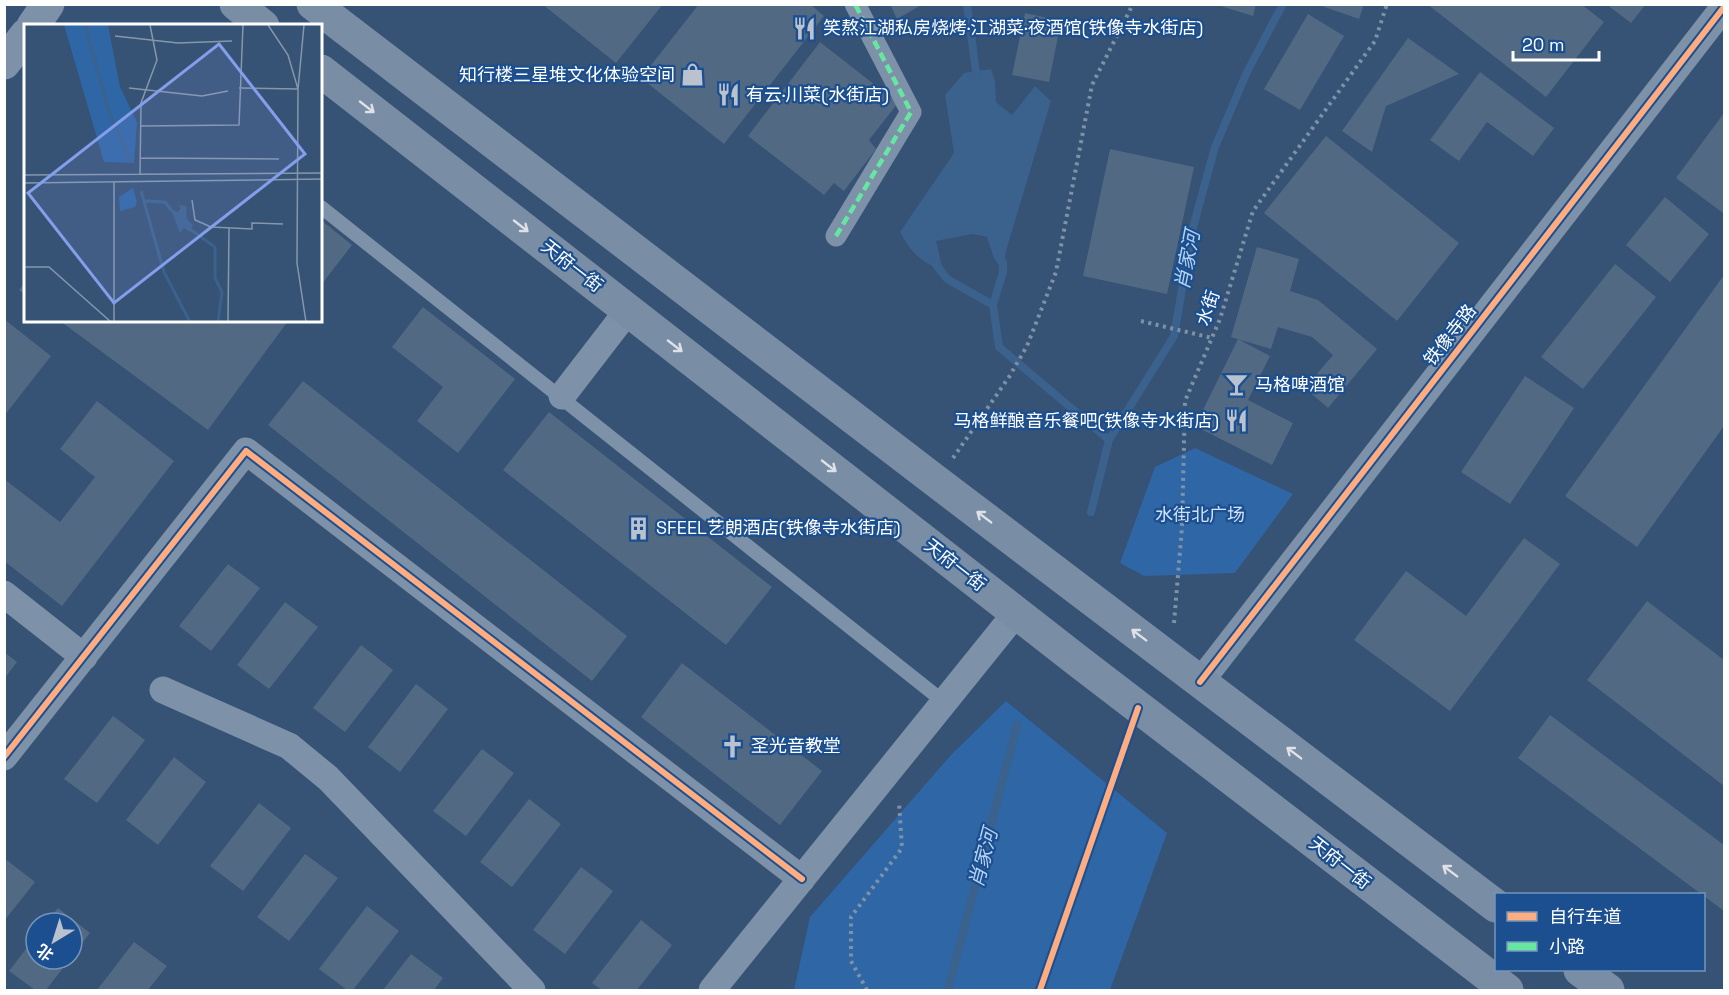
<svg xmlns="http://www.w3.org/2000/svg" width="1729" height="995" font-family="'Space Grotesk','Noto Sans SC',sans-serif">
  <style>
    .green { fill: #2f66a5 }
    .water { fill: #3b618d }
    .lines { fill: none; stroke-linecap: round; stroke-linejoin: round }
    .stream { stroke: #3b618d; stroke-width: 8 }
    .building { fill: #526984 }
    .path { stroke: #7d92a8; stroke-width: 4; stroke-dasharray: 3 4.5; stroke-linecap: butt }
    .service { stroke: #7d92a8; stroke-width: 14 }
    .pedestrian { stroke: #7d92a8; stroke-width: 21 }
    .minor { stroke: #7d92a8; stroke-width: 27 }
    .tertiary { stroke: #7d92a8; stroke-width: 33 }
    .secondary { stroke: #798da4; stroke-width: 33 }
    .quiet { stroke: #66e7a1; stroke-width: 4.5; stroke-dasharray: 9 4.5; stroke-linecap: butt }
    .cycleway-casing { stroke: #1b4f8f; stroke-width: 10 }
    .cycleway { stroke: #ffac80; stroke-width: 6 }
    .oneway { stroke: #dee2e8 }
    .labels { text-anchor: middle; stroke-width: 4.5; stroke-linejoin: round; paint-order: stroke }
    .poi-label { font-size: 18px; fill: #fff; stroke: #1b4f8f; text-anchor: start }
    .street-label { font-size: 18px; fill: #fff; stroke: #1b4f8f }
    .park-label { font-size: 18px; fill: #cfe3fa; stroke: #1b4f8f }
    .water-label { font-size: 20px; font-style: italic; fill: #b5d3f5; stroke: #1b4f8f }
    .inset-river { fill: none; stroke: #3b618d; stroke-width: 3 }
    .inset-road { fill: none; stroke: #8697ac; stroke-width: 1.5 }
    .view { fill: #839eea; fill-opacity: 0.15; stroke: #839eea; stroke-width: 3 }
    .inset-edge { fill: none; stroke: #fff; stroke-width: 3 }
  </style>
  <rect width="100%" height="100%" fill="#365274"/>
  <!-- green -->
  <path class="green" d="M1195,448L1293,494L1235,573L1144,576L1120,563L1155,467Z
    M1006,701L1167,833L1110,990H794L810,917L950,756Z"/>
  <!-- water -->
  <path class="water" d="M991,69L995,81L996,102L1012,115L1035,86L1051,101L1006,251L1003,272L994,258L987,237L973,234L936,241L943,271C920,261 912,254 900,232L954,153L945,95L964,73Z"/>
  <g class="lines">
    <!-- stream -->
    <path class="stream" d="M967,4L977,80
      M934,262L947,279L993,305
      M1003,262V272L993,305L999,347L1109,440
      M1091,512L1109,440L1174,336L1192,231L1215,147L1247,72L1283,4
      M948,990L1017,725"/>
  </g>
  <!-- building -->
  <path class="building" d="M542,4H663L616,63Z
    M699,4H810L824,16L724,144L641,78Z
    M890,4H923L897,19Z
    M1214,4H1256L1253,16Z
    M1316,4H1364L1359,19Z
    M1427,4H1581L1604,22L1546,97Z
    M1606,4H1646L1631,23Z
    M1025,13L1061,21L1049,82L1012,75Z
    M1308,14L1344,36L1300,110L1264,89Z
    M1408,38L1459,74L1386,106L1372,152L1342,131Z
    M820,42L898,103L869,140L876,149L844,191L834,183L824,195L748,136Z
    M1480,72L1554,128L1533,156L1487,122L1459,161L1430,140Z
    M1724,113V211L1723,213L1676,178Z
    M1326,136L1459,243L1397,321L1264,213Z
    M1110,149L1194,167L1167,294L1083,276Z
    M1665,197L1709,234L1670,282L1626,245Z
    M321,220L352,245L321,285Z
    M1257,247L1299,259L1290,291L1318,300L1377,349L1328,408L1305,388L1333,355L1312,337L1278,327L1271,349L1231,337Z
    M1615,264L1656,297L1583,389L1541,357Z
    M1724,275V426L1637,547L1565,496Z
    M26,281V295L19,290Z
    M423,307L515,379L458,453L417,421L443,387L392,347Z
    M4,319L51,356L4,416Z
    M60,321H288L208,430Z
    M1238,339L1270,356L1248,400L1293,423L1272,465L1195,426Z
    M1525,376L1574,408L1510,504L1461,472Z
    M303,381L627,636L592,681L268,425Z
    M97,401L174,461L62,606L4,561V479L60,522L95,477L60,449Z
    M549,412L772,587L726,645L503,470Z
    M1524,538L1560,564L1450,711L1354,640L1406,571L1466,616Z
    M228,564L260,588L211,651L179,626Z
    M1647,601L1724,660V786L1587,680Z
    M285,602L318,627L269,689L237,665Z
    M361,645L393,670L345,732L313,708Z
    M4,652L17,662L4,679Z
    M682,663L822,771L780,825L641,717Z
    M416,684L448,709L400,772L368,747Z
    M1550,715L1724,845V911L1518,758Z
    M113,716L145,740L97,803L64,779Z
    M482,749L514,773L466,836L433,811Z
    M174,757L206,782L158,845L126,820Z
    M529,799L561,824L512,887L480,862Z
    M259,803L291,828L243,891L210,866Z
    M305,854L338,878L289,941L257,917Z
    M4,858L35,882L4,921Z
    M581,867L613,891L565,954L533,930Z
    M367,906L399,931L353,990H347L319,969Z
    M58,908L90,933L72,956V923H46Z
    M641,920L672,945L637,990H602L592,983Z
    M36,936V959H70L46,990H35L9,971Z
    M134,942L167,966L148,990H97Z
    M411,954L443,978L434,990H383Z"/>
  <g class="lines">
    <!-- path -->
    <path class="path" d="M1141,321L1212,338
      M953,458L1009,377L1027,346L1056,272L1092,85L1133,4
      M1174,623L1182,527L1185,401L1220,319L1253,211L1375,41L1387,4
      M867,990L851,961V917L902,848L899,802"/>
    <!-- service -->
    <path class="service" d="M321,207L944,702"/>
    <!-- pedestrian -->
    <path class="pedestrian" d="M836,236L911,112L855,4"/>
    <!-- minor -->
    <path class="minor" d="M562,396L629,309
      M4,594L84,657
      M1200,682L1724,7
      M163,690L289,746L328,778L532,990
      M4,757L246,451L802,879
      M712,990L1016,613"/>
    <!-- tertiary -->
    <path class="tertiary" d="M33,26L48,4
      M4,63L26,35"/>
    <!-- secondary -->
    <path class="secondary" d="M236,4L263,26
      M313,4L937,482L1496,906
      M321,71L1078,661L1507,990
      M1580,970L1608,990"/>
    <!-- quiet -->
    <path class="quiet" d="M836,236L911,112L855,4"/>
    <defs>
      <path id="cycleway" d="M1200,682L1724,7
        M4,757L246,451L802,879
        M1040,990L1138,708"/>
    </defs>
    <!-- cycleway casing -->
    <use href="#cycleway" class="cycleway-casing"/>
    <!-- cycleway -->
    <use href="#cycleway" class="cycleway"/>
  </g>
  <!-- one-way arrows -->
  <defs><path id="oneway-shaft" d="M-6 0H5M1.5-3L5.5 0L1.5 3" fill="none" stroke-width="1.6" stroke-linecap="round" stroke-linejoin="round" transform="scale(1.5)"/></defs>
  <g class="oneway">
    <use href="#oneway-shaft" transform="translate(367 107) rotate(38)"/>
    <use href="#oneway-shaft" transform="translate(521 226) rotate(38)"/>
    <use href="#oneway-shaft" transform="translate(675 346) rotate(38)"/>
    <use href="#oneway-shaft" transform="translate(829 466) rotate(38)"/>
    <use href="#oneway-shaft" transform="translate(984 517) rotate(-143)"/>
    <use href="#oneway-shaft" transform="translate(1139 635) rotate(-143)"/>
    <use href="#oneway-shaft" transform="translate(1294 753) rotate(-143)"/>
    <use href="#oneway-shaft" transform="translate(1450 871) rotate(-143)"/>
  </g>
  <!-- icons -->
  <defs>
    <symbol id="restaurant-bare" viewBox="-9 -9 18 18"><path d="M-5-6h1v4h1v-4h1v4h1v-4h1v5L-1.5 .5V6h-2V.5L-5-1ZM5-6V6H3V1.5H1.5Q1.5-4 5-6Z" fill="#b9c2ce" stroke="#1b4f8f" stroke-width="2.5" paint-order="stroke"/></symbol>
    <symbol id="shop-bare" viewBox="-9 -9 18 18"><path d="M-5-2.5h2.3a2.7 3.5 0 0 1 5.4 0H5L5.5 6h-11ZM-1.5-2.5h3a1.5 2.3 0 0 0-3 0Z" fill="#b9c2ce" stroke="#1b4f8f" stroke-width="2.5" paint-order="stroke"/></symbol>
    <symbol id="bar-bare" viewBox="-9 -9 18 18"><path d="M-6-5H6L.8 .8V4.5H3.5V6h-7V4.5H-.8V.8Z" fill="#b9c2ce" stroke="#1b4f8f" stroke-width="2.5" paint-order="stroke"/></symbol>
    <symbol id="building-bare" viewBox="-9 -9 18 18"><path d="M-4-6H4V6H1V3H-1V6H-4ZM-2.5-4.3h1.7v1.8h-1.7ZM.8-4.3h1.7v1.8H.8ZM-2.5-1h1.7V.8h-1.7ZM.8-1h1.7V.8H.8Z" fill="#b9c2ce" stroke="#1b4f8f" stroke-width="2.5" paint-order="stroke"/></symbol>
    <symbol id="church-bare" viewBox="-9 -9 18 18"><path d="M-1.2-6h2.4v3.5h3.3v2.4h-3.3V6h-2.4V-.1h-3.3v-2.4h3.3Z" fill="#b9c2ce" stroke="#1b4f8f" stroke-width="2.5" paint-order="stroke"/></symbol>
  </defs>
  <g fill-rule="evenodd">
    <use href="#restaurant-bare" x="788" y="12" width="33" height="33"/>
    <use href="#shop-bare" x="676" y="58" width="33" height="33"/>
    <use href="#restaurant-bare" x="712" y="78" width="33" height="33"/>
    <use href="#bar-bare" x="1220" y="368" width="33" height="33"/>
    <use href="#restaurant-bare" x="1220" y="404" width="33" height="33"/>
    <use href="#building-bare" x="622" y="512" width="33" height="33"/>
    <use href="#church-bare" x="716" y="730" width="33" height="33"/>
  </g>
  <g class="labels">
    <!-- poi labels -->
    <g class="poi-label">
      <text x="823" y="34">笑熬江湖私房烧烤·江湖菜·夜酒馆(铁像寺水街店)</text>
      <text x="675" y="81" text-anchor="end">知行楼三星堆文化体验空间</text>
      <text x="746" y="101">有云·川菜(水街店)</text>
      <text x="1255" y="391">马格啤酒馆</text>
      <text x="1219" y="427" text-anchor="end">马格鲜酿音乐餐吧(铁像寺水街店)</text>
      <text x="656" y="534">SFEEL艺朗酒店(铁像寺水街店)</text>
      <text x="751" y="752">圣光音教堂</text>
    </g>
    <!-- street labels -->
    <g class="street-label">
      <text transform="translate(572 266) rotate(38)" y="6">天府一街</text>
      <text transform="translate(1208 308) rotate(-71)" y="6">水街</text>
      <text transform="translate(1450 335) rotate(-52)" y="6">铁像寺路</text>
      <text transform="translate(955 565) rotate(38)" y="6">天府一街</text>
      <text transform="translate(1340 863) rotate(38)" y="6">天府一街</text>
    </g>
    <!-- park labels -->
    <g class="park-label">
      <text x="1200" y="521">水街北广场</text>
    </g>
    <!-- water labels -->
    <g class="water-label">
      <text transform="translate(1187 260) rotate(-79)" y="7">肖家河</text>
      <text transform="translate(983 858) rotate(-75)" y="7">肖家河</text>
    </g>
  </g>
  <!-- overview -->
  <g transform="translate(24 24)">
    <rect width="298" height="298" fill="#365274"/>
    <path d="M40,1H84L96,63L113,98L110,139L80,138ZM109,164L113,178L111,183L96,187L95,173Z" fill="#2f66a5"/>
    <path d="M154,181L162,182L163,195L169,201L166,208L160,204L156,209L147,186L154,188L157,184Z" fill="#3b618d"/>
    <path class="inset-river" d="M61,1L85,87L106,137M117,167L140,248L166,298M121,177L141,178L148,187M166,205L191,223V254L198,268L194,298"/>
    <path class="inset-road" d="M244,1L264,31L274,65L273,239L282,298M91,12L154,19L208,17M105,64L178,72L204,67M215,64L274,65L280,1M117,102L215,101L219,1M116,134L255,135M116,150L117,79L133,36L126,1M0,151L299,149M90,158V298M0,159L299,155M168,176L171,196L187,203L228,205V199L259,200M0,243H25L87,298M204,298L205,204"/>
    <path class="view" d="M195,20L281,130L90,279L4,169Z"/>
    <rect width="298" height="298" class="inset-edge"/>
  </g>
  <!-- border -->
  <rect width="1729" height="995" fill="none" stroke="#ffffff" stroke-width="12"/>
  <!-- legend -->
  <rect x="1495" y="893" width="210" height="78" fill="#1b4f8f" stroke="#7695bc" stroke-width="1.5"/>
  <rect x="1507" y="912" width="30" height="9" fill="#ffac80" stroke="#7695bc" stroke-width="1.5"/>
  <text x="1549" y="923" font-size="18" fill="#ffffff">自行车道</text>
  <rect x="1507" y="942" width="30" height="9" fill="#66e7a1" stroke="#7695bc" stroke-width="1.5"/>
  <text x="1549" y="953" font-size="18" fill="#ffffff">小路</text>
  <!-- north arrow -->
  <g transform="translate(54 941) rotate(218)"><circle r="28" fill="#1b4f8f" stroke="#7695bc" stroke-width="1.5"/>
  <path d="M0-4.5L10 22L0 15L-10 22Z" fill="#b9c2ce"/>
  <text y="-9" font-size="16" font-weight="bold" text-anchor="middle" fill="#ffffff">北</text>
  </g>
  <!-- scale -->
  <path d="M1513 51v9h86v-9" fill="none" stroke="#ffffff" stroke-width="3"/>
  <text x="1522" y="51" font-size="18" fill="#ffffff" stroke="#1b4f8f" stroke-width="4.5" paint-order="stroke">20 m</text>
</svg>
